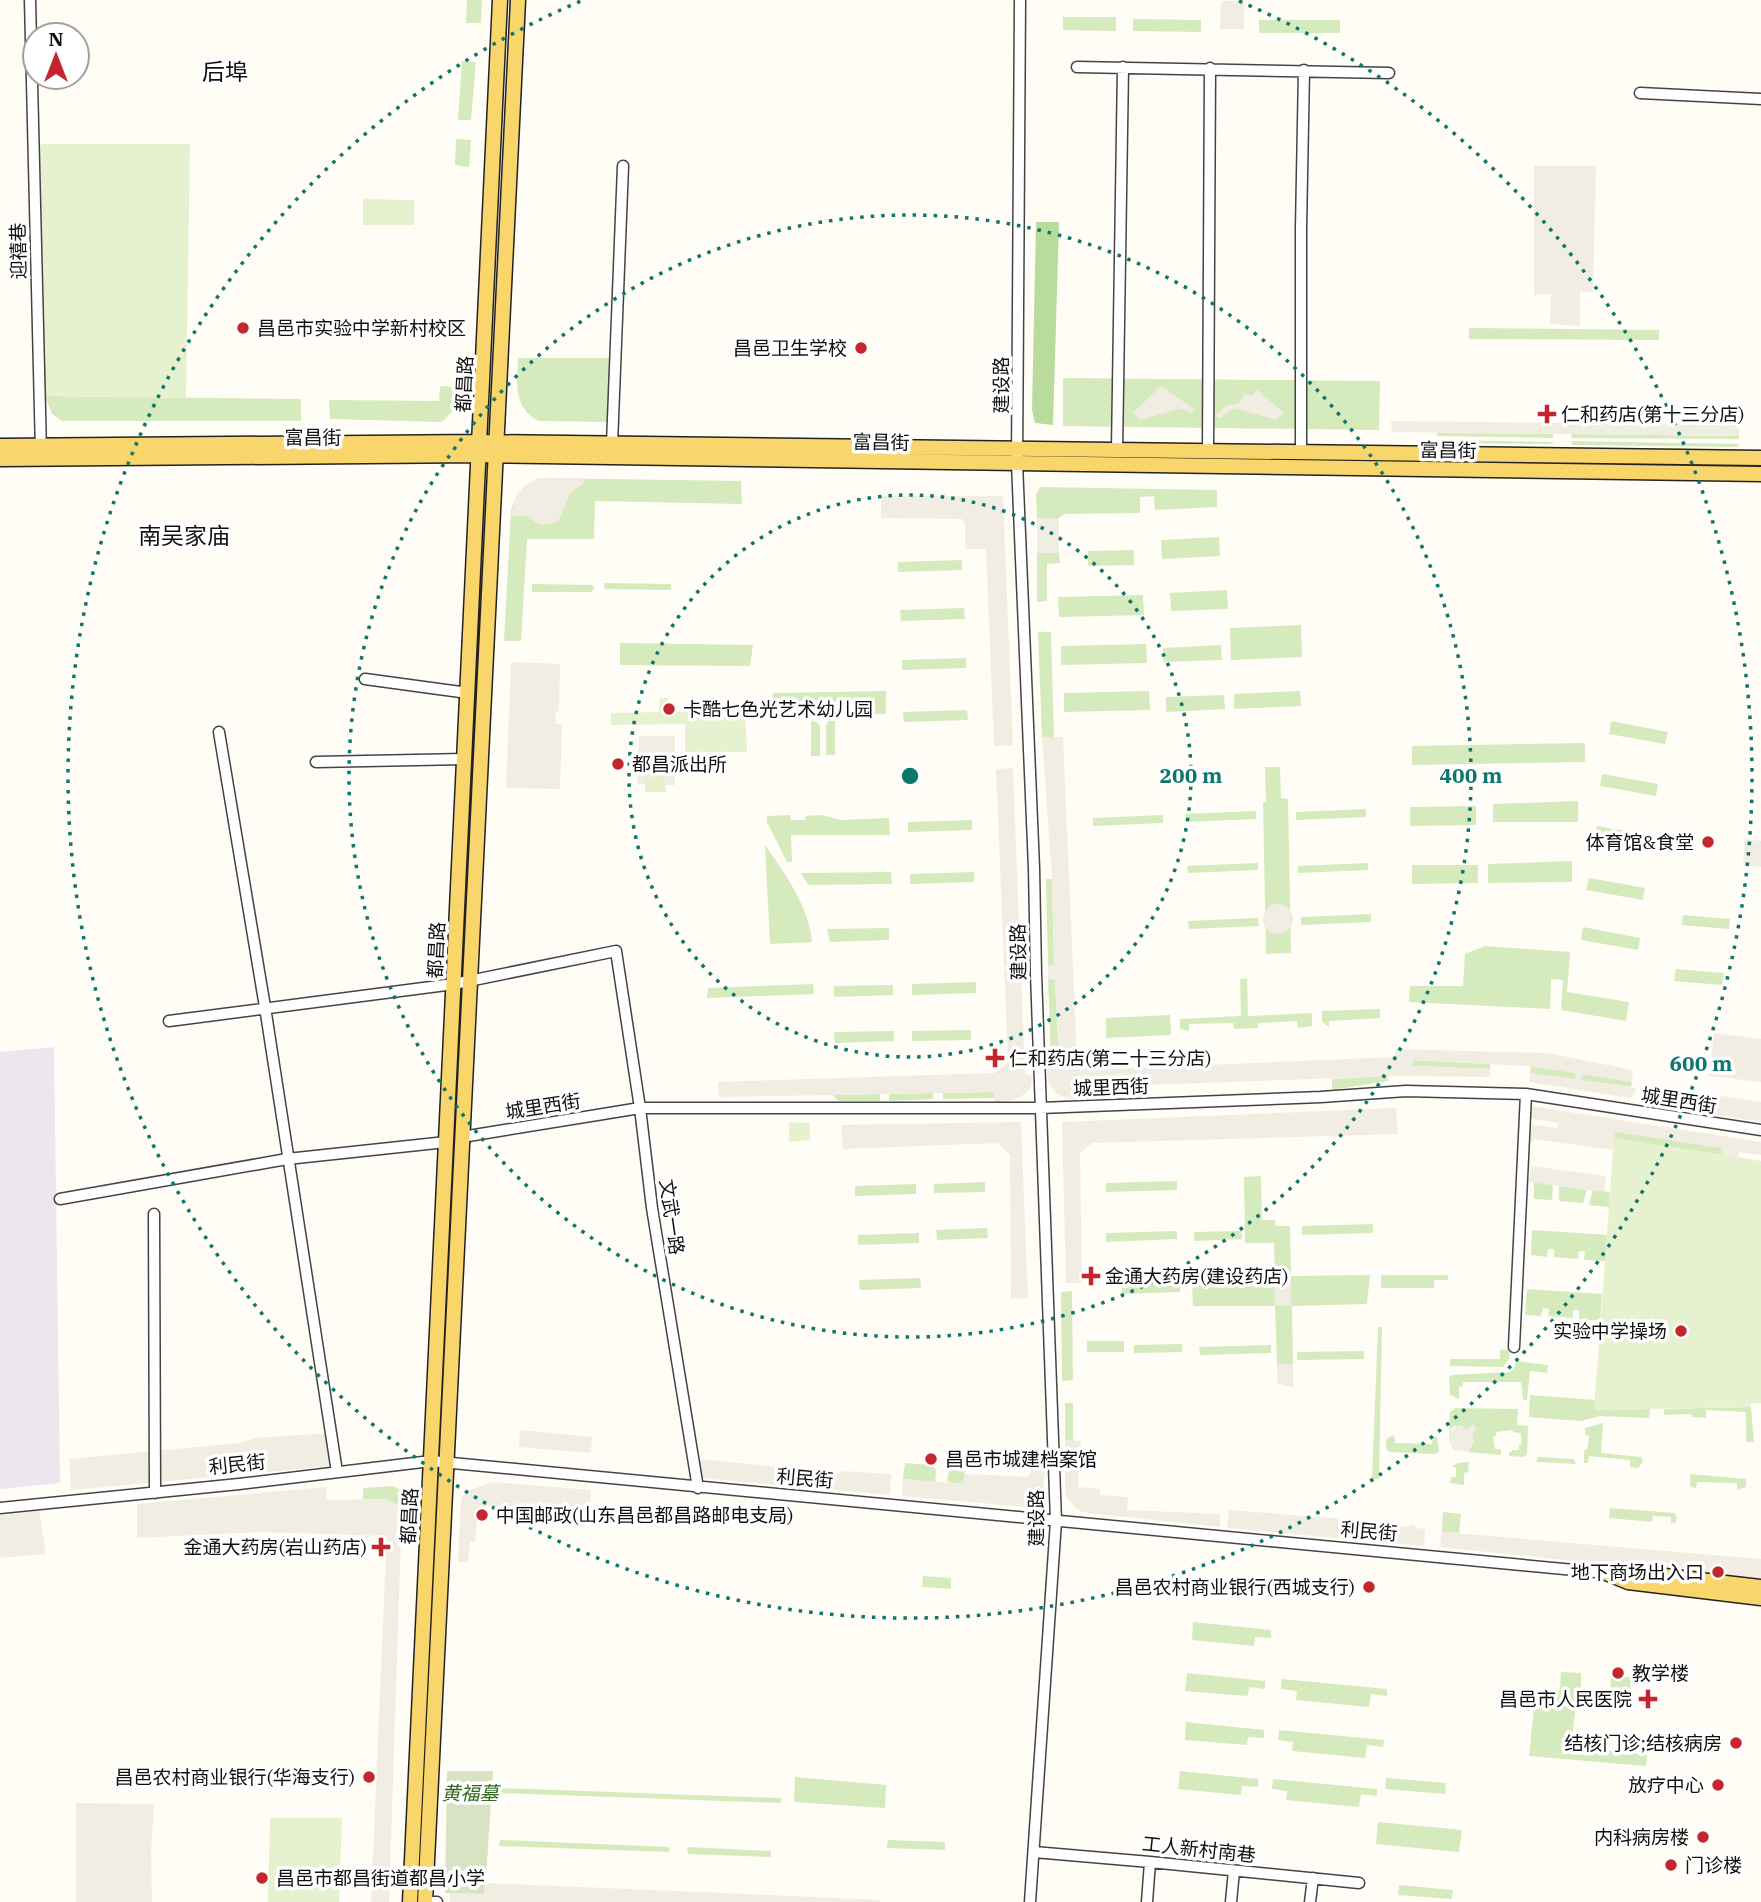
<svg xmlns="http://www.w3.org/2000/svg" width="1761" height="1902" font-family="'IBM Plex Serif','Noto Sans SC',serif">
  <style>
    .industrial { fill: #eee6ef }
    .green { fill: #d5ebbd }
    .forest { fill: #b9dc9c }
    .cemetery { fill: #d9e3c4 }
    .pitch { fill: #e6f2cf }
    .plaza { fill: #f1ede2 }
    .lines { fill: none; stroke-linecap: round; stroke-linejoin: round }
    .minor-casing { stroke: #444; stroke-width: 13 }
    .major-casing { stroke: #222; stroke-width: 17 }
    .minor { stroke: #fff; stroke-width: 10 }
    .major { stroke: #f9d66b; stroke-width: 14 }
    .ring { fill: none; stroke: #0f766e; stroke-width: 3.5; stroke-dasharray: 3.5 7 }
    .poi-dot { fill: #c4262e; stroke: #fff; stroke-width: 2.5 }
    .labels { text-anchor: middle; stroke-width: 7; stroke-linejoin: round; paint-order: stroke }
    .street-label { font-size: 19px; fill: #111; stroke: #fff }
    .poi-label { font-size: 19px; fill: #111; stroke: #fff; text-anchor: start }
    .park-label { font-size: 19px; font-style: italic; fill: #2f6b1f; stroke: #fff }
    .quarter-label { font-size: 23px; fill: #111; stroke: #fff }
    .centre { fill: #0f766e; stroke: #fff; stroke-width: 3.5 }
    .ring-label { font-size: 21px; text-anchor: middle; font-weight: bold; fill: #0f766e; stroke: #fff; stroke-width: 7; stroke-linejoin: round; paint-order: stroke }
  </style>
  <rect width="100%" height="100%" fill="#fffdf5"/>
  <!-- industrial -->
  <path class="industrial" d="M54,1047L60,1483L0,1489V1052Z"/>
  <!-- green -->
  <path class="green" d="M467,0H482L481,23H466Z
    M1063,17H1116V31L1063,30Z
    M1133,19L1201,20V32L1133,31Z
    M1259,20H1340V33H1259Z
    M462,61L476,62L471,120H458Z
    M456,139L471,140L469,167L455,165Z
    M1469,328L1659,330V340L1469,339Z
    M518,358H611L608,422L539,421C513,408 517,383 518,358Z
    M1063,378L1380,381L1379,430L1063,426Z
    M440,386L461,388V402L442,422L330,419L329,400L439,401Z
    M45,396L301,399V421H62L52,414Z
    M1437,433L1553,434V438L1437,436Z
    M1571,434L1739,436V439L1572,438Z
    M1437,440L1553,442V444L1437,443Z
    M1572,441L1739,444L1738,447L1572,445Z
    M539,478L741,481L742,504L595,501L594,539H527L521,641H504L511,511C516,494 523,487 539,478Z
    M1040,487L1217,490V507L1155,510L1154,496L1140,497V513L1064,514L1059,518H1037L1036,495Z
    M1219,537L1220,556L1162,559L1161,540Z
    M1134,550V565L1088,566V551Z
    M1037,553H1059L1060,563L1047,564V601L1037,602Z
    M962,560V570L898,572V562Z
    M604,583L671,584V590L605,589Z
    M532,584L593,585L594,589L591,592H532Z
    M1227,590L1228,609L1171,611L1170,593Z
    M1143,595L1144,615L1059,617L1058,597Z
    M964,608L965,619L901,621L900,610Z
    M1301,625L1302,657L1231,660L1230,628Z
    M1038,632H1051L1054,737H1042Z
    M620,643L753,645L750,666L620,665Z
    M1146,644L1147,663L1061,665V646Z
    M1221,645L1222,660L1163,662V648Z
    M966,658V668L902,670V660Z
    M886,691V714L759,716L774,693Z
    M1149,691L1150,710L1064,712V693Z
    M1300,691L1301,706L1234,709V694Z
    M1224,695L1225,709L1166,712V697Z
    M967,710L968,720L904,722L903,712Z
    M811,721L817,722L820,726V756H811Z
    M829,721H835V755H826V725Z
    M1611,721L1668,732L1665,744L1609,734Z
    M1585,743V762L1412,765V746Z
    M1265,767H1280L1281,798L1288,799L1291,953L1266,954L1263,802H1266Z
    M1602,774L1658,784L1656,796L1600,786Z
    M1578,801V822H1493V804Z
    M1476,806V825L1410,826V807Z
    M1366,809V817L1296,820V812Z
    M1256,811V819L1186,822V814Z
    M790,815L791,820H805L806,816L821,815L841,820L889,818L890,835H791L792,862H787L767,822V816Z
    M1163,815V823L1093,826V818Z
    M972,820V830L908,832V822Z
    M1597,826L1653,836L1651,848L1594,838Z
    M765,845C784,872 810,908 812,942L770,944Z
    M1572,861V882L1488,883V864Z
    M1258,863V870L1188,873L1187,866Z
    M1368,863V870L1298,873V866Z
    M1412,865H1478V883L1412,884Z
    M891,872L892,884L808,885L801,873Z
    M974,872V882L910,884V874Z
    M1589,878L1645,888L1643,900L1586,890Z
    M1046,879H1052L1054,965H1048Z
    M1371,914V922L1301,925V917Z
    M1683,915L1730,919L1729,929L1682,925Z
    M1258,918L1259,926L1189,929L1188,921Z
    M1583,927L1640,938L1638,950L1581,940Z
    M889,928V940L830,942L827,929Z
    M1485,946L1570,952L1567,992L1629,1002L1626,1021L1561,1010L1563,980L1551,979L1550,1009L1409,1002L1410,986H1463L1465,954Z
    M1676,969L1724,973L1722,985L1674,981Z
    M1247,978L1248,1016L1312,1013V1026L1298,1028L1297,1021L1258,1023V1028L1234,1029L1233,1023L1189,1024V1031L1180,1029V1019L1241,1016L1240,979Z
    M1048,979H1055L1059,1065H1051Z
    M976,982V993L912,995V984Z
    M813,984L814,994L707,998L708,988Z
    M893,985V995L834,997V986Z
    M1380,1009V1018L1329,1021V1027L1322,1022V1011Z
    M1170,1015L1171,1035L1106,1038V1018Z
    M971,1030V1040L912,1041V1031Z
    M894,1031V1041L835,1043L834,1032Z
    M1413,1060L1490,1064V1069L1412,1066Z
    M1531,1066L1576,1073L1575,1080L1530,1073Z
    M1582,1074L1632,1082L1631,1087L1581,1080Z
    M1388,1076V1081L1332,1090V1079Z
    M1123,1086V1095L1091,1096L1090,1087Z
    M1649,1087L1714,1095V1101L1649,1091Z
    M994,1092V1098L943,1099V1093Z
    M933,1093V1099L889,1101V1094Z
    M880,1094V1101H838L833,1095Z
    M1615,1131L1722,1148L1721,1155L1614,1138Z
    M1261,1176L1262,1220H1275L1276,1226H1290L1291,1276L1370,1275L1367,1304L1292,1306L1293,1364H1277L1275,1306H1193L1192,1278H1204V1284L1275,1282V1306L1291,1277H1275L1274,1243H1245L1244,1177Z
    M1177,1181V1190L1106,1192V1183Z
    M985,1182V1192L934,1193V1184Z
    M1534,1182L1553,1185L1552,1200L1534,1199Z
    M916,1184V1194L855,1196V1186Z
    M1559,1186L1587,1190L1583,1203L1559,1201Z
    M1593,1190L1610,1192L1609,1207L1589,1205Z
    M1373,1224V1233L1302,1235V1226Z
    M987,1228L988,1238L937,1240L936,1230Z
    M1532,1230L1608,1235L1606,1261L1584,1260L1585,1251H1579L1578,1259L1554,1257V1249H1548L1547,1257L1531,1255Z
    M1177,1231V1239L1106,1242V1233Z
    M1241,1231L1242,1239L1194,1241V1232Z
    M919,1233V1243L858,1245V1235Z
    M1381,1275H1448V1280H1434V1288H1381Z
    M920,1278L921,1288L860,1290L859,1280Z
    M1180,1278V1292L1122,1294V1280Z
    M1527,1289L1602,1294L1600,1321L1579,1319V1310H1573V1318L1548,1316L1549,1309L1543,1308L1541,1316L1525,1315Z
    M1072,1291L1073,1380L1062,1381L1061,1292Z
    M1378,1327H1382L1379,1479H1372Z
    M1087,1341H1124V1352H1087Z
    M1182,1344V1352L1134,1353V1345Z
    M1271,1345V1353L1200,1355L1199,1347Z
    M1510,1349L1509,1359L1503,1367L1450,1366V1359H1500V1350Z
    M1364,1351V1359L1297,1360V1352Z
    M1516,1361L1548,1365L1547,1373L1530,1371L1527,1400H1523L1521,1382H1463V1386L1459,1387V1399L1450,1395L1449,1377L1452,1375L1510,1372L1514,1369Z
    M1530,1395L1595,1400V1410L1650,1409L1649,1418L1600,1416L1581,1421L1529,1417Z
    M1065,1403H1073V1441L1065,1440Z
    M1751,1407L1754,1442H1746V1412L1706,1410V1418L1692,1417L1691,1414L1664,1415V1409Z
    M1455,1408L1518,1409L1517,1425L1528,1426L1527,1454L1524,1457L1509,1456V1452H1512V1450H1519V1445L1522,1444L1521,1433L1513,1432V1430L1496,1432V1436H1493L1495,1449H1501V1455L1468,1452L1474,1442L1467,1429L1454,1426L1449,1430L1450,1412Z
    M1603,1423L1601,1453L1641,1457L1643,1461L1638,1468L1630,1467V1460L1589,1456L1588,1463H1584V1450H1587L1589,1436L1585,1435V1428Z
    M1394,1436L1395,1443L1432,1444L1433,1437H1437L1439,1452L1435,1454L1389,1452L1386,1448V1440L1389,1437Z
    M1538,1457L1574,1459L1576,1464L1536,1462Z
    M1469,1462L1468,1472L1464,1473V1485L1450,1483L1451,1477H1456V1467H1451L1458,1463Z
    M905,1463L931,1465L936,1470L935,1482L903,1479Z
    M950,1466L965,1467L964,1484L947,1482Z
    M1690,1474L1746,1479V1487L1737,1490V1483L1697,1482L1696,1489L1690,1486Z
    M392,1486L406,1492L413,1498V1530H403L402,1507L384,1499H363V1488Z
    M1610,1508L1675,1513L1677,1518L1675,1523H1671V1517L1653,1516L1652,1522L1609,1518Z
    M1443,1512L1461,1514L1459,1533L1442,1532Z
    M923,1576L951,1578V1589L922,1587Z
    M1193,1622L1271,1630V1638L1255,1637L1254,1646L1192,1640Z
    M1561,1672L1581,1673V1691L1610,1693L1611,1676L1631,1677L1629,1710L1576,1705L1571,1746L1647,1755L1646,1766L1529,1756L1536,1689L1560,1690Z
    M1187,1673L1265,1681V1689L1249,1687L1248,1696L1185,1691Z
    M1282,1679L1387,1689V1696L1371,1694L1369,1707L1296,1700L1297,1691L1281,1689Z
    M1186,1722L1264,1730V1738L1248,1737L1247,1745L1185,1740Z
    M1279,1730L1384,1740L1383,1747L1367,1745L1365,1758L1292,1751L1293,1742L1278,1740Z
    M1180,1771L1258,1779V1787L1242,1786L1241,1795L1178,1789Z
    M795,1777L886,1785L885,1808L794,1802Z
    M1386,1778L1446,1783L1445,1794L1385,1789Z
    M1273,1779L1377,1789V1796L1361,1794L1359,1807L1286,1800L1287,1791L1272,1789Z
    M499,1788L781,1798V1803L499,1793Z
    M1378,1822L1462,1830L1459,1852L1376,1844Z
    M500,1840L669,1847V1852L499,1846Z
    M888,1840L945,1842V1850L887,1848Z
    M687,1847L771,1851V1857L688,1854Z
    M1399,1885L1453,1890L1452,1899L1398,1895Z"/>
  <!-- forest -->
  <path class="forest" d="M1036,222H1059L1053,425L1035,423L1032,410Z"/>
  <!-- cemetery -->
  <path class="cemetery" d="M447,1771H493L485,1894L445,1893Z"/>
  <!-- pitch -->
  <path class="pitch" d="M40,144H190L186,398L45,396Z
    M363,199L414,200V225H363Z
    M660,698H668L670,712L732,713V707L745,708L747,752H685V724L611,725V713L659,712Z
    M645,764H665L666,792H645Z
    M789,1122L810,1123V1140L789,1142Z
    M1614,1138L1761,1161V1403H1751V1407L1594,1410Z
    M270,1818H342L339,1902H268Z"/>
  <!-- plaza -->
  <path class="plaza" d="M1221,1H1244V29H1220Z
    M1534,166H1596L1593,292L1580,291V326L1550,324L1551,294L1534,295Z
    M1161,386L1194,409L1191,413L1181,408L1141,420L1133,413Z
    M1257,390L1284,413L1276,420L1234,408L1221,418L1215,416L1227,405L1238,404L1245,394L1252,396Z
    M1391,421L1739,425V436L1392,432Z
    M539,478H584V483L570,493L558,522L542,525L536,523L529,516H511L516,496L524,486Z
    M881,496H1003L1013,745L994,746L986,549H965V523L962,519L881,518Z
    M1037,518H1059V553H1037Z
    M511,662L560,664L559,711L555,712L556,724H562L560,789L506,788Z
    M639,736H675V785H666L665,764L645,765V784H637Z
    M1042,737H1063L1077,1060L1090,1070L1395,1057V1049L1547,1053L1633,1070L1632,1082L1582,1074L1581,1080L1636,1088L1634,1094L1630,1098L1530,1082V1073L1575,1079L1576,1073L1528,1066L1413,1060V1066L1490,1069V1077L1396,1076L1090,1087L1086,1088V1100L1070,1099L1058,1095L1048,1083L1047,1066L1059,1065L1055,980L1048,979V965H1054V959L1052,879Z
    M1013,768L1025,1074L1032,1075L1031,1086L1028,1091L1019,1098L995,1103L993,1092L719,1097L718,1082L994,1073L1008,1062L996,769Z
    M1745,839L1761,841V867L1743,865Z
    M1263 919a15 15 0 1 1 30 0a15 15 0 1 1-30 0Z
    M1714,1033L1761,1039V1082L1709,1076Z
    M1649,1091L1713,1100L1714,1095L1761,1102V1122L1651,1104Z
    M1531,1106L1761,1142V1155L1739,1152L1738,1157L1721,1155V1148L1615,1132L1613,1150L1534,1139L1533,1142L1527,1141L1529,1124L1557,1128L1559,1123L1530,1118Z
    M1396,1108L1398,1134L1092,1143L1080,1153L1082,1283H1066L1062,1122Z
    M1021,1122L1028,1298L1011,1299L1010,1155L997,1143L843,1149L841,1125Z
    M1531,1166L1606,1176L1604,1192L1529,1182Z
    M1275,1277H1291V1306H1275Z
    M1277,1364H1293V1388L1277,1383Z
    M1473,1424L1477,1429L1472,1434L1474,1442L1468,1452L1454,1450L1449,1442V1430L1460,1425L1467,1429Z
    M520,1430L592,1437L591,1453L519,1447Z
    M330,1433L331,1466L71,1490L69,1459L240,1443L255,1438Z
    M1065,1440L1081,1441L1078,1487L1100,1489V1495L1128,1497L1127,1510L1220,1514V1527L1088,1513L1080,1511L1070,1502L1065,1494Z
    M1046,1458L1043,1490L1039,1502L1033,1506L1025,1507L902,1496L903,1479L963,1484L965,1474L1027,1477L1031,1473V1459Z
    M699,1459L841,1473L842,1471L891,1474L890,1495L701,1478Z
    M492,1482L591,1490L590,1513L481,1506L478,1509L475,1542H470L468,1562H458L461,1498L470,1490Z
    M326,1487L327,1500L384,1499L402,1507L389,1902H371L386,1552L389,1542L386,1536L261,1532L137,1538V1504Z
    M1229,1510L1370,1521L1409,1527L1410,1525L1416,1526V1528L1425,1529L1424,1546L1227,1528Z
    M39,1511L46,1554L0,1558V1516Z
    M1442,1532L1761,1559V1580L1727,1577V1570L1710,1568L1708,1575L1440,1547Z
    M76,1803L154,1804L151,1852L152,1902H76Z
    M485,1883L676,1891L881,1900L880,1902H450V1893L484,1894Z"/>
  <g class="lines">
    <defs>
      <path id="minor" d="M30,0L41,452
        M1020,0L1017,463L1034,868L1036,974L1056,1521L1030,1902
        M1077,67L1389,73
        M1640,93L1761,99
        M612,444L623,166
        M1117,450L1123,67
        M1208,451L1210,68
        M1301,453V228L1304,70
        M365,679L468,693
        M219,732L265,1007L337,1472
        M316,762L465,759
        M169,1021L454,984L616,951L640,1108L652,1208L698,1488
        M462,1137L640,1108H1040L1321,1097L1406,1091L1526,1094L1761,1130
        M60,1199L287,1159L446,1142
        M154,1214L155,1493
        M1514,1347L1526,1094
        M0,1508L239,1484L431,1461L1606,1573
        M1034,1852L1150,1862L1359,1883
        M425,1902H437
        M1147,1902L1150,1862
        M1231,1902L1234,1871
        M1310,1902L1313,1878"/>
      <path id="major" d="M0,446L480,442L1761,458
        M0,459L480,455L1761,474
        M1761,1587L1630,1572L1606,1573L1628,1582L1761,1598
        M410,1902L500,0
        M425,1902L518,0"/>
    </defs>
    <!-- minor casing -->
    <use href="#minor" class="minor-casing"/>
    <!-- major casing -->
    <use href="#major" class="major-casing"/>
    <!-- minor -->
    <use href="#minor" class="minor"/>
    <!-- major -->
    <use href="#major" class="major"/>
  </g>
  <!-- distance rings -->
  <g class="ring">
    <circle cx="910" cy="776" r="281"/>
    <circle cx="910" cy="776" r="561"/>
    <path d="M1239 1A842 842 0 1 1 581 1"/>
  </g>
  <!-- markers -->
  <g class="poi-dot">
    <circle cx="243" cy="328" r="7"/>
    <circle cx="861" cy="348" r="7"/>
    <path d="M1543.5 403.5h7v7h7v7h-7v7h-7v-7h-7v-7h7z"/>
    <circle cx="669" cy="709" r="7"/>
    <circle cx="618" cy="764" r="7"/>
    <circle cx="1708" cy="842" r="7"/>
    <path d="M991.5 1047.5h7v7h7v7h-7v7h-7v-7h-7v-7h7z"/>
    <path d="M1087.5 1265.5h7v7h7v7h-7v7h-7v-7h-7v-7h7z"/>
    <circle cx="1681" cy="1331" r="7"/>
    <circle cx="931" cy="1459" r="7"/>
    <circle cx="482" cy="1515" r="7"/>
    <path d="M377.5 1536.5h7v7h7v7h-7v7h-7v-7h-7v-7h7z"/>
    <circle cx="1718" cy="1572" r="7"/>
    <circle cx="1369" cy="1587" r="7"/>
    <circle cx="1618" cy="1673" r="7"/>
    <path d="M1644.5 1688.5h7v7h7v7h-7v7h-7v-7h-7v-7h7z"/>
    <circle cx="1736" cy="1743" r="7"/>
    <circle cx="369" cy="1777" r="7"/>
    <circle cx="1718" cy="1785" r="7"/>
    <circle cx="1703" cy="1837" r="7"/>
    <circle cx="1671" cy="1865" r="7"/>
    <circle cx="262" cy="1878" r="7"/>
  </g>
  <g class="labels">
    <!-- street labels -->
    <g class="street-label">
      <text transform="translate(18 251) rotate(-91)" y="7">迎禧巷</text>
      <text transform="translate(464 384) rotate(-87)" y="7">都昌路</text>
      <text transform="translate(1001 385) rotate(-90)" y="7">建设路</text>
      <text x="313" y="444">富昌街</text>
      <text transform="translate(881 442) rotate(1)" y="7">富昌街</text>
      <text transform="translate(1448 450) rotate(1)" y="7">富昌街</text>
      <text transform="translate(436 950) rotate(-87)" y="7">都昌路</text>
      <text transform="translate(1018 952) rotate(-91)" y="7">建设路</text>
      <text transform="translate(1111 1087) rotate(-2)" y="7">城里西街</text>
      <text transform="translate(1679 1100) rotate(9)" y="7">城里西街</text>
      <text transform="translate(543 1106) rotate(-9)" y="7">城里西街</text>
      <text transform="translate(672 1217) rotate(82)" y="7">文武一路</text>
      <text transform="translate(237 1464) rotate(-6)" y="7">利民街</text>
      <text transform="translate(805 1478) rotate(5)" y="7">利民街</text>
      <text transform="translate(409 1516) rotate(-87)" y="7">都昌路</text>
      <text transform="translate(1036 1518) rotate(-90)" y="7">建设路</text>
      <text transform="translate(1369 1531) rotate(5)" y="7">利民街</text>
      <text transform="translate(1199 1849) rotate(6)" y="7">工人新村南巷</text>
    </g>
    <!-- poi labels -->
    <g class="poi-label">
      <text x="257" y="335">昌邑市实验中学新村校区</text>
      <text x="847" y="355" text-anchor="end">昌邑卫生学校</text>
      <text x="1561" y="421">仁和药店(第十三分店)</text>
      <text x="683" y="716">卡酷七色光艺术幼儿园</text>
      <text x="632" y="771">都昌派出所</text>
      <text x="1694" y="849" text-anchor="end">体育馆&amp;食堂</text>
      <text x="1009" y="1065">仁和药店(第二十三分店)</text>
      <text x="1105" y="1283">金通大药房(建设药店)</text>
      <text x="1667" y="1338" text-anchor="end">实验中学操场</text>
      <text x="945" y="1466">昌邑市城建档案馆</text>
      <text x="496" y="1522">中国邮政(山东昌邑都昌路邮电支局)</text>
      <text x="367" y="1554" text-anchor="end">金通大药房(岩山药店)</text>
      <text x="1704" y="1579" text-anchor="end">地下商场出入口</text>
      <text x="1355" y="1594" text-anchor="end">昌邑农村商业银行(西城支行)</text>
      <text x="1632" y="1680">教学楼</text>
      <text x="1632" y="1706" text-anchor="end">昌邑市人民医院</text>
      <text x="1722" y="1750" text-anchor="end">结核门诊;结核病房</text>
      <text x="355" y="1784" text-anchor="end">昌邑农村商业银行(华海支行)</text>
      <text x="1704" y="1792" text-anchor="end">放疗中心</text>
      <text x="1689" y="1844" text-anchor="end">内科病房楼</text>
      <text x="1685" y="1872">门诊楼</text>
      <text x="276" y="1885">昌邑市都昌街道都昌小学</text>
    </g>
    <!-- park labels -->
    <g class="park-label">
      <text x="470" y="1800">黄福墓</text>
    </g>
    <!-- quarter labels -->
    <g class="quarter-label">
      <text x="225" y="80">后埠</text>
      <text x="184" y="544">南吴家庙</text>
    </g>
  </g>
  <circle cx="910" cy="776" r="10" class="centre"/>
  <g class="ring-label">
    <text x="1191" y="783">200 m</text>
    <text x="1471" y="783">400 m</text>
    <text x="1701" y="1071">600 m</text>
  </g>
  <!-- north arrow -->
  <g transform="translate(56 56)"><circle r="33" fill="#ffffff" stroke="#a0a0a0" stroke-width="2"/>
  <path d="M0-5L12 26L0 18L-12 26Z" fill="#c4262e"/>
  <text y="-10" font-size="19" font-weight="bold" text-anchor="middle" fill="#111111">N</text>
  </g>
</svg>
